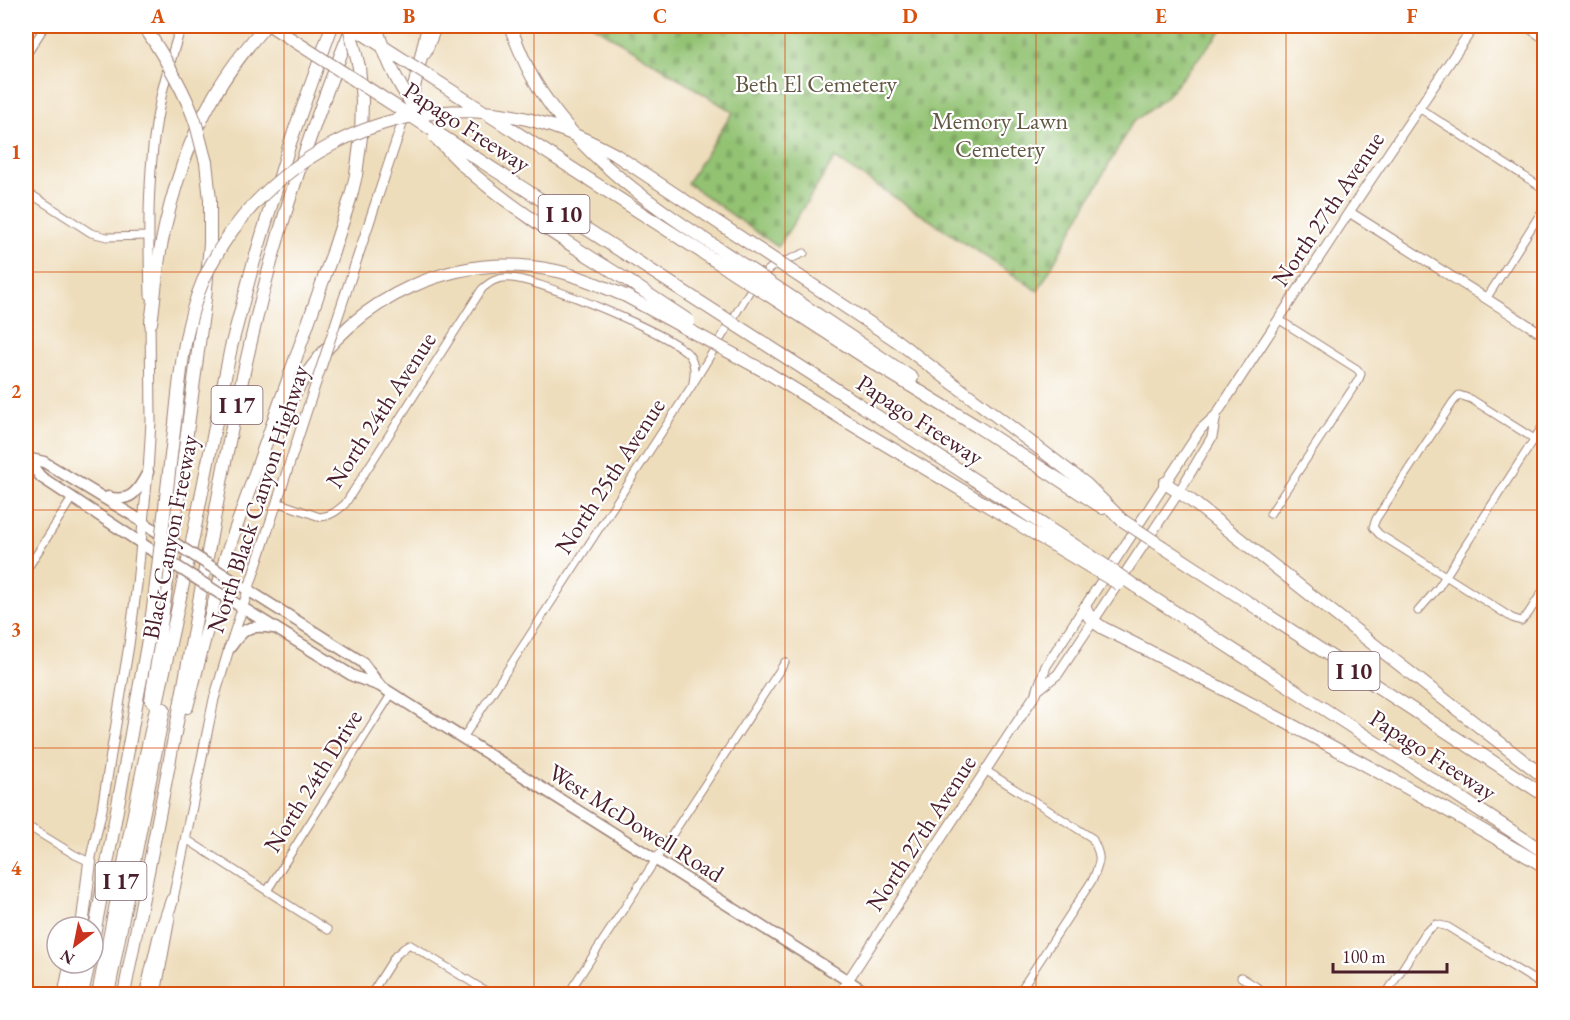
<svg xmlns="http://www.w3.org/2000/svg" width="1570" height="1020" font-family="'EB Garamond',serif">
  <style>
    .cemetery { fill: url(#cemetery-stones); stroke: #6e704e; stroke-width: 1.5 }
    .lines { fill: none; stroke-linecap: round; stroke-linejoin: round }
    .street-casing { stroke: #9c7e73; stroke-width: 9 }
    .secondary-casing { stroke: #9c7e73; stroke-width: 11 }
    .primary-casing { stroke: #9c7e73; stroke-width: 13 }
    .highway-casing { stroke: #9c7e73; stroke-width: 14 }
    .street { stroke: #fff; stroke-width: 7 }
    .secondary { stroke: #fff; stroke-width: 9 }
    .primary { stroke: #fff; stroke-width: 10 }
    .highway { stroke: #fff; stroke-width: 12 }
    .secondary-bridge-casing { stroke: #9c7e73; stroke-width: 11; stroke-linecap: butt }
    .primary-bridge-casing { stroke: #9c7e73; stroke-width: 13; stroke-linecap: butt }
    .highway-bridge-casing { stroke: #9c7e73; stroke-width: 14; stroke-linecap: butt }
    .secondary-bridge { stroke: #fff; stroke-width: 9 }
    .primary-bridge { stroke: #fff; stroke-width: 10 }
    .highway-bridge { stroke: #fff; stroke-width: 12 }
    .grid { fill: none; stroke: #d8530f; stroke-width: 1.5; stroke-opacity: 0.55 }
    .labels { text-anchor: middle; stroke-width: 4.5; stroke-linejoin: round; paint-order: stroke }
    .shield { fill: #fff; stroke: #80626b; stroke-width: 1.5 }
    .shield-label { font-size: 22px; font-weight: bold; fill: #4a1f2b }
    .park-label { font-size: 24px; fill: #635844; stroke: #fff }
    .street-label { font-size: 24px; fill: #4a1f2b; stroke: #fff }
    .neatline { fill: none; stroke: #d8530f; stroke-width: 2 }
    .grid-label { font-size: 20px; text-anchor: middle; font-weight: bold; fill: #d8530f }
  </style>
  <defs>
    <pattern id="cemetery-stones" width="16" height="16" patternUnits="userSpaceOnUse" patternTransform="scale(1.5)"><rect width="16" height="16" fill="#92c272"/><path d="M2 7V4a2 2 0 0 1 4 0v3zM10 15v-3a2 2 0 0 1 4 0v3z" fill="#7fa663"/></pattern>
  </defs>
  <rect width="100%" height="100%" fill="#fff"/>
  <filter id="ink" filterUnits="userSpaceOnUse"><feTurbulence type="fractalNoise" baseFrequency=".0167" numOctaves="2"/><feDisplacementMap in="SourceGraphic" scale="12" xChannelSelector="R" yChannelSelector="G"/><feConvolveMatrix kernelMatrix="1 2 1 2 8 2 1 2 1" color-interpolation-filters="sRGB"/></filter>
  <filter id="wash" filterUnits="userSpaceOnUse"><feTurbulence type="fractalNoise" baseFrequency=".008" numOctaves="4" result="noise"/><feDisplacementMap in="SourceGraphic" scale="24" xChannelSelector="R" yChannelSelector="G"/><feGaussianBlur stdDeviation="1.35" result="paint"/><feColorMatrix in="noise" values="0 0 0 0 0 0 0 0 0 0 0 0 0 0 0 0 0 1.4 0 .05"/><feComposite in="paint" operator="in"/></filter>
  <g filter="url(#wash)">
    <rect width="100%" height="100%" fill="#edb"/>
    <!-- cemetery -->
    <path class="cemetery" d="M594,26H1225L1165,98L1132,123L1038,291L835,158L778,247L687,183L733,112Z"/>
  </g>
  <g filter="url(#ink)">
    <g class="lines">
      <defs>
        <path id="street" d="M1525,26L1544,39
          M26,56L45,26
          M1419,108L1544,189
          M26,191L91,233L107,237L148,236
          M1486,299L1544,208
          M1536,440L1471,399L1459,395L1453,402L1376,519L1373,527L1379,534L1512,618L1521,621L1528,614L1544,589
          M277,502L320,517C331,516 337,511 345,504L482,289C491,281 498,277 511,278C538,279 674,335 689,355C695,363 695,372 693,382
          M1270,514L1359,379L1361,374L1357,369L1278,319
          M26,571L72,498
          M1418,611L1438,588L1544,424
          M463,738L693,384L757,279L772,267L804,253
          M985,770L1092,838C1102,857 1101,860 1093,879L1018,994
          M26,825L75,855L90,862
          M186,839L328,930
          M267,891L392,693
          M1241,977L1268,994
          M371,994L395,956L409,944L491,994
          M568,994L785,662
          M1386,994L1426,932L1436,924L1448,927L1544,986"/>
        <path id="secondary" d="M426,54L437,26
          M1349,212L1544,335
          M346,292L405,115
          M150,295C148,229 147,162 161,97C166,73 174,49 181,26
          M1038,690L1058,674L1179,492L1212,437L1216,415
          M89,866L102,809L129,645L137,584L148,472L151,421L150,317
          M172,904L214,699L229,649L308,407
          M63,994L69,963
          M156,994L170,918
          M839,994L1037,692L1046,666L1201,429L1216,415L1349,212L1474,26"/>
        <path id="primary" d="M26,458L41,477L159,555
          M26,458L44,462L132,515L162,535
          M108,497C131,503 138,491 148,472
          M229,578L362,662L380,686
          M225,597L353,676L380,686L869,994
          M229,649C243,629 247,624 273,628"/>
        <path id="highway" d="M413,92L428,26
          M464,166C515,212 575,247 633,284
          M151,323C155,297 156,271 161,246C171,195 188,141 214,96C228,71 246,48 265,26
          M897,341L1086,484L1122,520
          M885,360L912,378
          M880,367L978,427L1103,508
          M768,373L846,421L1092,568
          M857,403L1097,560
          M278,428C285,413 292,397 301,383C356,297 455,249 557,271C580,276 603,287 626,296
          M1165,483L1189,499L1368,640L1544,777
          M1163,547L1544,795
          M1135,586L1544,852
          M1085,608C1088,618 1094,622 1103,628C1253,703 1400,781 1544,866
          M151,700L205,299L210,244V200L206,162
          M187,707L226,556L332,255L351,196L356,175L361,137L362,100L359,67
          M82,927L90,862
          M74,994L78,963
          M82,994L89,963
          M98,994L143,768L192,542L231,347L252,268L290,143L332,26
          M108,994L164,709
          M124,994C144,891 165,788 184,685C209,547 232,408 268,273C291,189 319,107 352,27
          M146,994L159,938L172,900"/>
      </defs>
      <!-- street casing -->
      <use href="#street" class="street-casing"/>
      <!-- secondary casing -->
      <use href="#secondary" class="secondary-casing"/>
      <!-- primary casing -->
      <use href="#primary" class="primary-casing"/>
      <!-- highway casing -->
      <use href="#highway" class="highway-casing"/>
      <!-- street -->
      <use href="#street" class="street"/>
      <!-- secondary -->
      <use href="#secondary" class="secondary"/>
      <!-- primary -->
      <use href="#primary" class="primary"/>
      <!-- highway -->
      <use href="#highway" class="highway"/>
      <defs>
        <path id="secondary-bridge" d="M308,407L346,292"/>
        <path id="primary-bridge" d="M162,535L229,578
          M159,555L225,597"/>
        <path id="highway-bridge" d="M144,26C164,56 183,87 195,121C199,134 202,149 206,162
          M271,26L857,403
          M349,26L359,67
          M351,26L880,367
          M376,26C387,63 400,89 423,120
          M510,26C517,44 524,63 534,80C580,159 658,209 733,258C783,292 834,326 885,360
          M435,137L464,166
          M633,284L689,321
          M626,296L768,373
          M1122,520L1163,547
          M1097,560L1135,586
          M1092,568L1119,584
          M93,940C106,871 118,802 131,734C138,692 147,650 153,608C161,546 167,485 175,423C180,376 184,325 203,281C255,164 387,92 513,116C551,123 582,137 616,155L897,341"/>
      </defs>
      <!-- secondary-bridge casing -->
      <use href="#secondary-bridge" class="secondary-bridge-casing"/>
      <!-- primary-bridge casing -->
      <use href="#primary-bridge" class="primary-bridge-casing"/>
      <!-- highway-bridge casing -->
      <use href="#highway-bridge" class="highway-bridge-casing"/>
      <!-- secondary-bridge -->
      <use href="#secondary-bridge" class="secondary-bridge"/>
      <!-- primary-bridge -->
      <use href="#primary-bridge" class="primary-bridge"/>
      <!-- highway-bridge -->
      <use href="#highway-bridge" class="highway-bridge"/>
    </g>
  </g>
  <!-- grid -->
  <path class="grid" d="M284,26V994M534,26V994M785,26V994M1036,26V994M1286,26V994M26,272H1544M26,510H1544M26,748H1544"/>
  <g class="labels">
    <!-- shield labels -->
    <g class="shield">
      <rect x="538.5" y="195" width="51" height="38" rx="4.5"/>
      <rect x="211.5" y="386" width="51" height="38" rx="4.5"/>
      <rect x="1328.5" y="652" width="51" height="38" rx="4.5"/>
      <rect x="95.5" y="862" width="51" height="38" rx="4.5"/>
    </g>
    <g class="shield-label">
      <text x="564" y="222">I 10</text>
      <text x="237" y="413">I 17</text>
      <text x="1354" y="679">I 10</text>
      <text x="121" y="889">I 17</text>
    </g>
    <!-- park labels -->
    <g class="park-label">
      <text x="816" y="92">Beth El Cemetery</text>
      <text x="1000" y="129">Memory Lawn<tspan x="1000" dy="28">Cemetery</tspan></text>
    </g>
    <!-- street labels -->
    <g class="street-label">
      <text transform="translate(467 127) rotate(33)" y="8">Papago Freeway</text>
      <text transform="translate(1328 209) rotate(-56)" y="8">North 27th Avenue</text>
      <text transform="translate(381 410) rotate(-57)" y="8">North 24th Avenue</text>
      <text transform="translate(920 420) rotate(33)" y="8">Papago Freeway</text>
      <text transform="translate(610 476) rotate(-57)" y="8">North 25th Avenue</text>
      <text transform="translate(258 499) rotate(-72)" y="8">North Black Canyon Highway</text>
      <text transform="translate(170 537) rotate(-79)" y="8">Black Canyon Freeway</text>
      <text transform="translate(1433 755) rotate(33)" y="8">Papago Freeway</text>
      <text transform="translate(313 781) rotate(-58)" y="8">North 24th Drive</text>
      <text transform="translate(636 823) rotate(32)" y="8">West McDowell Road</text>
      <text transform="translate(921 833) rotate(-57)" y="8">North 27th Avenue</text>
    </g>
  </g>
  <!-- margin -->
  <rect width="1570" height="1020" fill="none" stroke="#fff" stroke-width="66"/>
  <!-- north arrow -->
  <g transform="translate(75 945) rotate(212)"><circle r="28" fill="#ffffff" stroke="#b7a5aa" stroke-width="1.5"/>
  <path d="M0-4.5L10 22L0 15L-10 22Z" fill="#c8321e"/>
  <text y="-9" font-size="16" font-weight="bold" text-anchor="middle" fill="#4a1f2b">N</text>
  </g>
  <!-- scale -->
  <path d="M1333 963v9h114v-9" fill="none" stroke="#4a1f2b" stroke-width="3"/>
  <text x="1342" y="963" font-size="18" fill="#4a1f2b" stroke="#ffffff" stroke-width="4.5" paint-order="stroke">100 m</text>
  <rect x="33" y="33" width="1504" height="954" class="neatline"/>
  <g class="grid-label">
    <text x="158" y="23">A</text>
    <text x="409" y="23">B</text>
    <text x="660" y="23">C</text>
    <text x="910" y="23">D</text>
    <text x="1161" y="23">E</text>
    <text x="1412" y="23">F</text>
    <text x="16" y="159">1</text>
    <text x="16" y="398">2</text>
    <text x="16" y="636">3</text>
    <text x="16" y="875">4</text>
  </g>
</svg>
